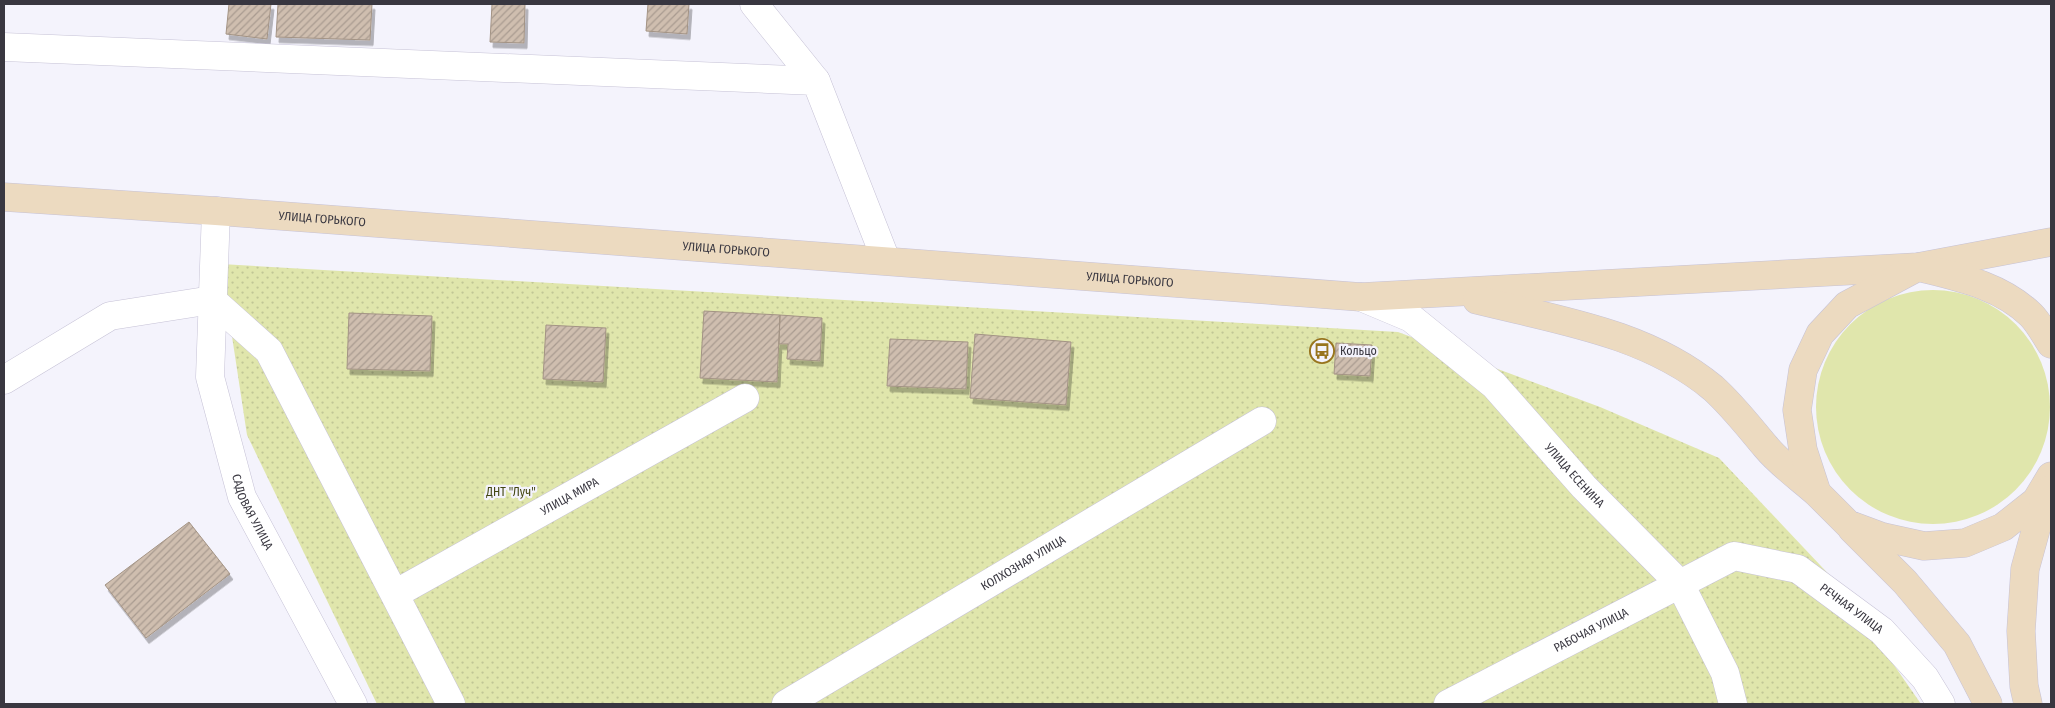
<svg xmlns="http://www.w3.org/2000/svg" width="2055" height="708" font-family="'Fira Sans Condensed',sans-serif">
  <style>
    .grass { fill: #e0e6ac }
    .park { fill: url(#park-dots) }
    .building { fill: url(#building-hatch); stroke: #a39384; filter: url(#shadow) }
    .lines { fill: none; stroke-linecap: round; stroke-linejoin: round }
    .street-casing { stroke: #c6c2d6; stroke-width: 29 }
    .secondary-casing { stroke: #c6c2d6; stroke-width: 29 }
    .street { stroke: #fff; stroke-width: 28 }
    .secondary { stroke: #ecdac0; stroke-width: 28 }
    .labels { text-anchor: middle; stroke-width: 4.5; stroke-linejoin: round; paint-order: stroke }
    .street-label { font-size: 12px; fill: #393740; stroke: #f4f3fc }
    .poi-label { font-size: 12px; fill: #393740; stroke: #f4f3fc; text-anchor: start }
    .park-label { font-size: 12px; fill: #434612; stroke: #f4f3fc }
  </style>
  <defs>
    <pattern id="park-dots" width="8" height="8" patternUnits="userSpaceOnUse" patternTransform="scale(1.25)"><rect width="8" height="8" fill="#e0e6ac"/><path d="M2 2h.1M6 6h.1" fill="none" stroke="#c1c695" stroke-width="1.8" stroke-linecap="round"/></pattern>
    <pattern id="building-hatch" width="6" height="6" patternUnits="userSpaceOnUse" patternTransform="scale(1.25)"><rect width="6" height="6" fill="#cfbeaf"/><path d="M-1 1l2-2M0 6l6-6M5 7l2-2" fill="none" stroke="#a99b90"/></pattern>
    <filter id="shadow"><feDropShadow dx="3" dy="5.5" stdDeviation="0" flood-color="#0004"/></filter>
  </defs>
  <rect width="100%" height="100%" fill="#f4f3fc"/>
  <!-- grass -->
  <path class="grass" d="M1816 407a117 117 0 1 1 234 0a117 117 0 1 1-234 0Z"/>
  <!-- park -->
  <path class="park" d="M221,264L1398,332L1600,407L1719,458L1837,583L1921,704H377L247,435Z"/>
  <!-- building -->
  <path class="building" d="M229,4H271L267,39L226,34Z
    M278,4H372L370,40L276,37Z
    M492,4H525L524,43L490,42Z
    M648,4H689L687,34L646,31Z
    M704,311L780,315L777,382L700,378Z
    M349,313L432,316L430,371L347,369Z
    M780,315L822,318L820,361L787,359L788,344H779Z
    M546,325L606,328L603,382L543,379Z
    M975,334L1071,342L1066,405L970,398Z
    M890,339L968,342L966,389L887,386Z
    M1336,343L1372,345L1370,376L1334,374Z
    M189,522L230,574L146,638L105,585Z"/>
  <g class="lines">
    <defs>
      <g id="street">
        <path d="M754,4L816,81"/>
        <path d="M4,47L816,81L886,260"/>
        <path id="s1" d="M216,211L210,377L242,497L353,704"/>
        <path id="s2" d="M1361,297L1411,318L1494,385L1584,487L1680,584L1725,673L1733,704"/>
        <path d="M4,380L110,316L212,300L269,351L451,704"/>
        <path id="s3" d="M395,594L745,398"/>
        <path id="s4" d="M786,704L1262,421"/>
        <path id="s5" d="M1448,704L1734,556L1798,569L1882,631L1925,678L1941,704"/>
      </g>
      <g id="secondary">
        <path id="s6" d="M4,197L216,211L1361,297L1918,267L2051,242"/>
        <path d="M1477,300C1558,320 1647,333 1713,388C1733,406 1749,427 1766,447C1780,464 1800,478 1817,493"/>
        <path d="M2051,344C2045,335 2039,323 2031,315C2000,285 1958,277 1918,267L1847,305L1820,334L1803,370L1797,410L1803,450L1817,493L1848,524L1883,537L1924,546L1965,543L2003,527L2036,501L2051,476"/>
        <path d="M1852,529L1905,582L1957,644L1988,704"/>
        <path d="M2028,704L2024,686L2021,631L2025,569L2036,529L2049,490"/>
      </g>
    </defs>
    <!-- street casing -->
    <use href="#street" class="street-casing"/>
    <!-- secondary casing -->
    <use href="#secondary" class="secondary-casing"/>
    <!-- street -->
    <use href="#street" class="street"/>
    <!-- secondary -->
    <use href="#secondary" class="secondary"/>
  </g>
  <!-- icons -->
  <defs>
    <symbol id="bus-ring" viewBox="-11 -11 22 22"><circle r="9.5" fill="#f4f3fc" stroke="#98741e" stroke-width="1.5"/><path d="M-5-6H5V4H4V6H2V4H-2V6H-4V4H-5ZM-3.5-4V0h7V-4ZM-3.5 1.2v1.5H-2V1.2ZM2 1.2v1.5H3.5V1.2Z" fill="#98741e"/></symbol>
  </defs>
  <g fill-rule="evenodd">
    <use href="#bus-ring" x="1308" y="337" width="28" height="28"/>
  </g>
  <g class="labels">
    <!-- street labels -->
    <g class="street-label">
      <text dy="4" stroke="none"><textPath href="#s6" startOffset="319">УЛИЦА ГОРЬКОГО</textPath></text>
      <text dy="4" stroke="none"><textPath href="#s6" startOffset="724">УЛИЦА ГОРЬКОГО</textPath></text>
      <text dy="4" stroke="none"><textPath href="#s6" startOffset="1129">УЛИЦА ГОРЬКОГО</textPath></text>
      <text dy="4" stroke="none"><textPath href="#s2" startOffset="282">УЛИЦА ЕСЕНИНА</textPath></text>
      <text dy="4" stroke="none"><textPath href="#s3" startOffset="200">УЛИЦА МИРА</textPath></text>
      <text dy="4" stroke="none"><textPath href="#s1" startOffset="308">САДОВАЯ УЛИЦА</textPath></text>
      <text dy="4" stroke="none"><textPath href="#s4" startOffset="276">КОЛХОЗНАЯ УЛИЦА</textPath></text>
      <text dy="4" stroke="none"><textPath href="#s5" startOffset="454">РЕЧНАЯ УЛИЦА</textPath></text>
      <text dy="4" stroke="none"><textPath href="#s5" startOffset="161">РАБОЧАЯ УЛИЦА</textPath></text>
    </g>
    <!-- poi labels -->
    <g class="poi-label">
      <text x="1340" y="355">Кольцо</text>
    </g>
    <!-- park labels -->
    <g class="park-label">
      <text x="511" y="496">ДНТ "Луч"</text>
    </g>
  </g>
  <!-- border -->
  <rect width="2055" height="708" fill="none" stroke="#393740" stroke-width="10"/>
</svg>
